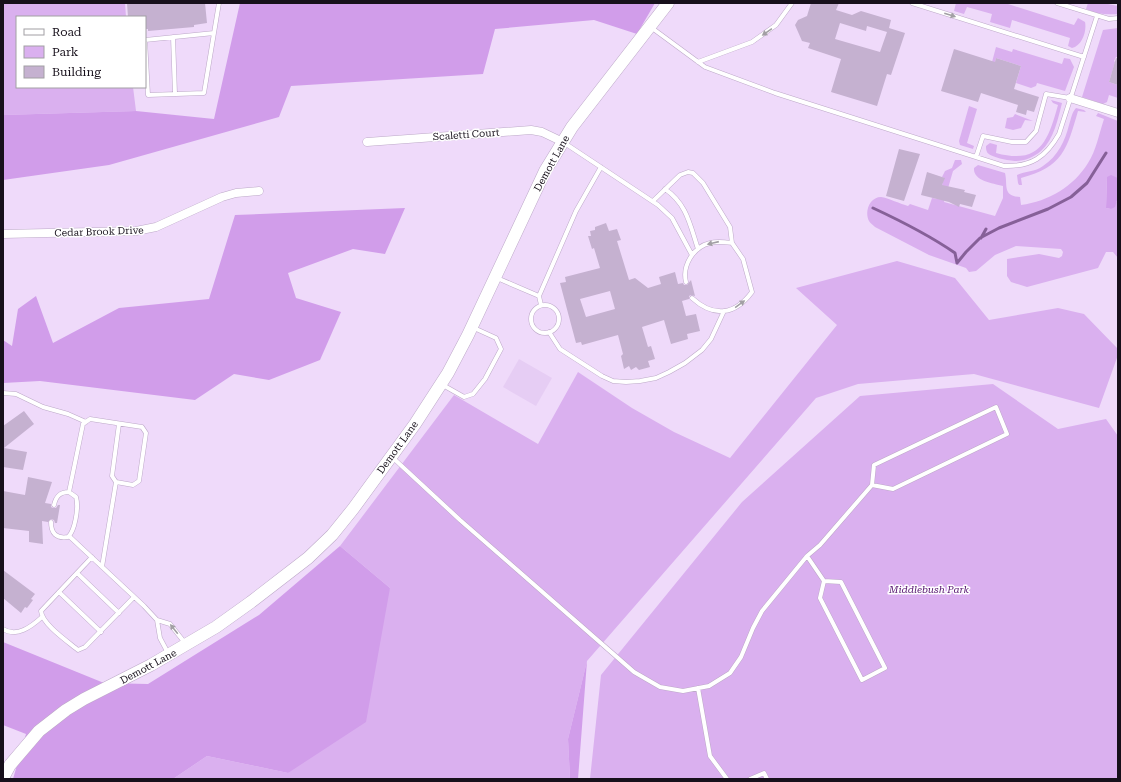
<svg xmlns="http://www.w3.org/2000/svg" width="1121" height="782" font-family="'Roboto Serif',serif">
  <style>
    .built { fill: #e6cdf4 }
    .green { fill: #dab0ef }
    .forest { fill: #d19dea }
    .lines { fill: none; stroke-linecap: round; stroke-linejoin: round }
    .stream { stroke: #866098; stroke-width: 3 }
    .building { fill: #c5b1d0; fill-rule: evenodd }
    .lane-casing { stroke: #bda9c8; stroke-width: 5 }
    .street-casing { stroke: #bda9c8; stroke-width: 9 }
    .secondary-casing { stroke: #bda9c8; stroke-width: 13 }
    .lane { stroke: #fff; stroke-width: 4 }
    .street { stroke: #fff; stroke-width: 8 }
    .secondary { stroke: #fff; stroke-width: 12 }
    .oneway { fill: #a29fa4 }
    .labels { text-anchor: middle; stroke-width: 3; stroke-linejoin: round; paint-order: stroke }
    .street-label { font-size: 10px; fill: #17101b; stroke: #fff }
    .park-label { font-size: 10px; font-style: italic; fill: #53116d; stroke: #fff }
  </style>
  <rect width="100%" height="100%" fill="#efdafa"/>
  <!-- built -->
  <path class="built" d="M519,359L552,378L536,406L503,387Z"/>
  <!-- green -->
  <path class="green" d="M3,3H125L126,17H17V87H133L136,111L3,115Z
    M956,3H1005L1074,25L1078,18L1085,22C1087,31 1082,46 1072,48L1068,46L1070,38L1012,20L1010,28L990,22L992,14L967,7L964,14L954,11Z
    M1088,3H1103L1118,6V14C1106,15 1097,14 1086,9Z
    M1118,28V57H1116L1114,61L1115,62L1109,82L1118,85V98L1109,95L1107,102L1103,104L1082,97L1103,30Z
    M996,47L1012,52L1013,49L1062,64L1064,58L1070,59L1074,67L1065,91L1037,83L1036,86L1031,88L1016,83L1021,66L996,58L995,63L992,62Z
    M1051,100L1062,103C1058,119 1054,139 1041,151C1034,157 1025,161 1016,161C1010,161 989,157 987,152C986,150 986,148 986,146L990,143L997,145L996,153C1040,165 1048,141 1058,105L1053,103Z
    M969,106L977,109L967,143L974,146L973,149L960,145L959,141Z
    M1076,108L1084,110L1086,112L1078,111C1067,149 1063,167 1021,178L1022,185H1019L1018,183L1017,175C1025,171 1035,172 1043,166C1058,156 1065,141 1069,125C1071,119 1072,112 1076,108Z
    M1098,113L1118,121V182V178L1107,177L1106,208L1111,209L1117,201L1118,197V258L1113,252H1106L1098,268L1027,287L1011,282L1007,276V259L1039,254L1059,258L1062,256L1063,252L1061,249L1016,246L995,255L976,271L969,272L966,268L929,255L875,227C873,225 870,223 869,221C864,211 870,197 881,197C888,198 901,204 908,206L910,204L928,210L932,198L938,199L944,178L942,177L945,171L952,168L955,160H961L962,164L953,171L944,202L995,216L1003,198V186C992,183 973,181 974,168L978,165L1005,173C1008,185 1002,196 1020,197L1021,205C1049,201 1073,187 1088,163C1096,151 1099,134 1104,119L1096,116Z
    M1015,114L1033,121L1025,120L1021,128L1013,130L1005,128L1007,118L1013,117Z
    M897,261L955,278L989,320L1058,308L1084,314L1118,349V355L1099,408L974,374L858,384L816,398L587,661L568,739L570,779H173L207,756L288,773L390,588L340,546L454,395L538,444L578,372L632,408L674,432L730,458L837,325L796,288Z
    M993,384L1058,429L1106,419L1118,436V779H590L601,675L742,502L860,396Z"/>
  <!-- forest -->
  <path class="forest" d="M240,3H655L637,34L594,20L495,29L483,74L291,86L279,117L109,165L3,180V115L136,111L214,119Z
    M1111,175L1118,178V197L1115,207L1111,209L1106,208L1107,177Z
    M405,208L385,254L353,249L288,273L296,298L341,312L320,360L269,380L234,374L195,400L40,381L3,383V340L12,346L18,309L36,296L53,343L119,308L209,299L235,215Z
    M340,546L390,588L366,722L288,773L207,756L173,779H13L26,734L3,725V642L104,683L148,684L259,615Z
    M587,661L578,779H570L568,739Z"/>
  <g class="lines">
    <!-- stream -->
    <path class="stream" d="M873,208C901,221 929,235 955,253L957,263
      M981,238L986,229
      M957,263L966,252L980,238L999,228L1048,209L1071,197L1087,183L1106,153"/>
  </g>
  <!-- building -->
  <path class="building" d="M127,3H205L207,23L194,25V27L148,31V29H145V17H128Z
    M811,3H839L836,10L852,15L861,11L891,20L889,28L905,33L891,75L887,74L877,106L831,92L841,59L808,48L810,43L802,41L795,25L798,20L807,16ZM840,23L866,31L867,26L887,32L880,52L835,39Z
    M954,49L995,62L996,58L1021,66L1014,89L1039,97L1034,112L1027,110L1026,115L1016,112L1018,105L981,93L978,102L941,91Z
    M1116,58L1118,59V85L1109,82Z
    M899,149L920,154L904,201L886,196Z
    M927,172L945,178L942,185L965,190L964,192L976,195L972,207L960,204L959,207L949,202L921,195Z
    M606,223L609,231L617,229L621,240L617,241L629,280L635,278L648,288L661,284L659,277L675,272L678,284L683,283L684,285H687L691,280L695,296L691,295L689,296V299L682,301L686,316L696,314L700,331L687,334L688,339L671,344L664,320L642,327L648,347L651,346L655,359L648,361L650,367L639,370L636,367L631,370L629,366L624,369L621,356L623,354L618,335L582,345L581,342L576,343L560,283L566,282L565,277L600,268L594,248L592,249L588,236H591L590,231L595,230V227ZM610,291L615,309L586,317L580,299Z
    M24,411L34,424L4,448L27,452L23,470L3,467V426Z
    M28,477L52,482L45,503L51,504V507L53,508H56L58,505H60L57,523H55L54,520L51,519L48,522L42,521L43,544L29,542V531L3,528V491L25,495Z
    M3,570L35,594L31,599L33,600L27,608L25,607L21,613L3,598Z"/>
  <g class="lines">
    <defs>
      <path id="lane" d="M912,3L1084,57
        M1057,3L1109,19L1118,18
        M652,28L705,67L775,93L1004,166C1031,167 1046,157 1059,134L1097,16
        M214,33L145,40L148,95L204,93L219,3
        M173,37L175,94
        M698,62L752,42L776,25L792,3
        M563,142L658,205L672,218L692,255
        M976,157L983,136L1012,142H1026L1036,131L1046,94L1070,98
        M665,189C687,204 690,225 698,249
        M653,201L680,175L688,172L693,173L703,183L730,227L732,243
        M497,278L539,296
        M686,282C682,266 693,247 710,243C717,241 724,242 732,243L743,259L752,292C735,315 714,318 692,298
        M531 319a14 14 0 1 1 28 0a14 14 0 1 1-28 0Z
        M541,305L539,296L576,211L601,167
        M549,332L560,349L602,376L613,381L626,382L640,381L656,378L669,372L685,363L702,350L711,339L724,311
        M441,384L464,397L473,394L485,379L501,349L496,338L474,328
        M3,393L16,394L43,407L68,414L86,422
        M392,457L460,520L634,672L660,687L683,691L709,686L730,673L741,657L753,628L762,611L807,556L824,581L820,598L862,680L885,668L841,582L824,581
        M116,482L112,476L119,424
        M69,492L83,424L90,419L142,427L146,433L139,481L133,485L116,482L102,567
        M51,522C51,533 56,539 68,537C75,531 79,507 76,497L69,492C60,492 56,496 54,505
        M69,536L144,606L157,620L170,624L185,643
        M807,556L820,545L872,485L893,489L1007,434L996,407L874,465L872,485
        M92,557L41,611C42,624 67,641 78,650L85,647L134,597
        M77,573L119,613
        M59,592L101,632
        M157,620L160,638L168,653
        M3,629C17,638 32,626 42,617
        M698,688L710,756L727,779
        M750,779L764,773L767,779"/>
      <path id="street" d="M1070,98L1118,113
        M367,142L531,130L542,132L563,142
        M3,234L136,231L156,227L222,197L236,193L259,191"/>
      <path id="secondary" d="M3,778L10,765L39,731L66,710L84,699L151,665L216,627L251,602L308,558L332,535L353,509L415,424L448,373L468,335L545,171L572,127L668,3"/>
    </defs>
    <!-- lane casing -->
    <use href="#lane" class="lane-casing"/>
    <!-- street casing -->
    <use href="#street" class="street-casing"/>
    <!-- secondary casing -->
    <use href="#secondary" class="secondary-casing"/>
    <!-- lane -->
    <use href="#lane" class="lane"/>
    <!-- street -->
    <use href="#street" class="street"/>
    <!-- secondary -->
    <use href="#secondary" class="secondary"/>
  </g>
  <!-- one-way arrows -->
  <defs><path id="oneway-solid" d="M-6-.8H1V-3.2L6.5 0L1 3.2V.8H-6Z"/></defs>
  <g class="oneway">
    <use href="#oneway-solid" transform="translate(950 15) rotate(17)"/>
    <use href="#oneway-solid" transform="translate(767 32) rotate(145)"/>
    <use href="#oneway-solid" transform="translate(713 243) rotate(167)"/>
    <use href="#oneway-solid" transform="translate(740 304) rotate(-36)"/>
    <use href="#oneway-solid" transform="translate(174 629) rotate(-129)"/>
  </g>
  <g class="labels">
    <!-- street labels -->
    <g class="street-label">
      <text transform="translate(466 134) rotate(-4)" y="4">Scaletti Court</text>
      <text transform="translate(551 163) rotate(-61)" y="4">Demott Lane</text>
      <text transform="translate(99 231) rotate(-2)" y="4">Cedar Brook Drive</text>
      <text transform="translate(397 447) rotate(-54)" y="4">Demott Lane</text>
      <text transform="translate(148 666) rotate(-28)" y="4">Demott Lane</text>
    </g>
    <!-- park labels -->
    <g class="park-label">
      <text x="929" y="593">Middlebush Park</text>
    </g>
  </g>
  <!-- border -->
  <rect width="1121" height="782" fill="none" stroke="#17101b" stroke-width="8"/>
  <!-- legend -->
  <rect x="16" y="16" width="130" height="72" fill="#ffffff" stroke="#a29fa4"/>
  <rect x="24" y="29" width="20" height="6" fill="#ffffff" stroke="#a29fa4"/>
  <text x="52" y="36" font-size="12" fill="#17101b">Road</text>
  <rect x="24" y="46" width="20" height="12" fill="#dab0ef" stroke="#a29fa4"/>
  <text x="52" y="56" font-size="12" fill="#17101b">Park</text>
  <rect x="24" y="66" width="20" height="12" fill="#c5b1d0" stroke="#a29fa4"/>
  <text x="52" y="76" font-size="12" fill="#17101b">Building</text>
</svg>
